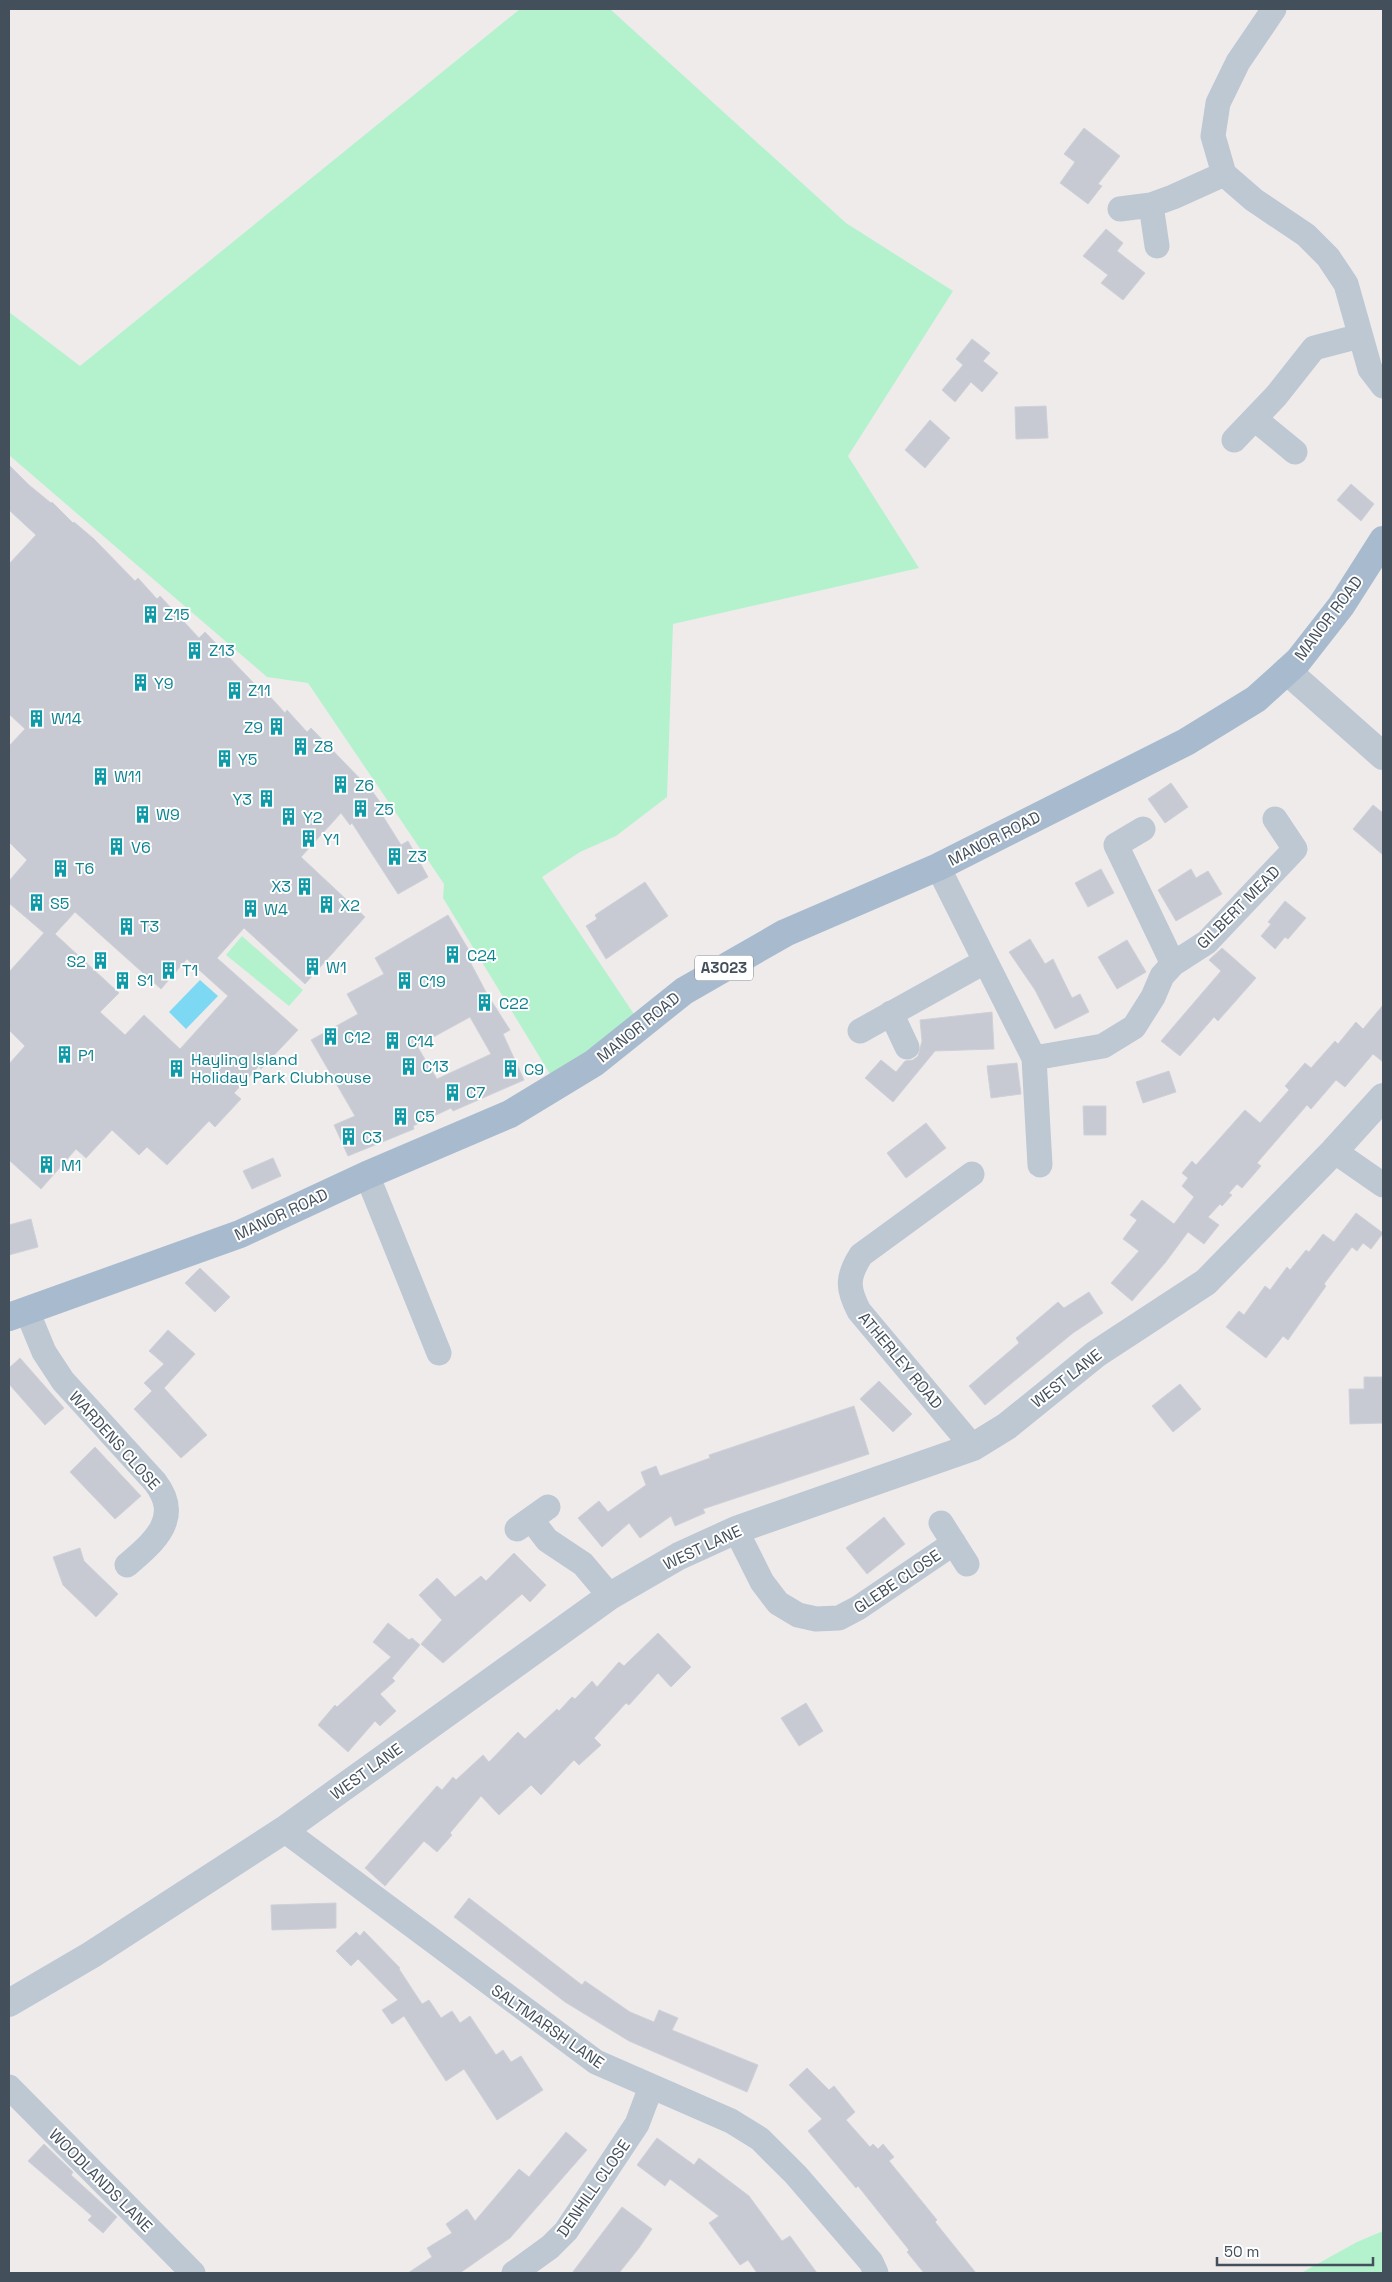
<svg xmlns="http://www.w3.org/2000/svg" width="1392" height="2282" font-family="'Space Grotesk',sans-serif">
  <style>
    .green { fill: #b4f2cd }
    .water { fill: #7dd9f3 }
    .building { fill: #c7cad2; stroke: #cfd1d8; fill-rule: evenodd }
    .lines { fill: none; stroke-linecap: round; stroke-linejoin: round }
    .minor { stroke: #bdc8d3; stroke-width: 25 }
    .tertiary { stroke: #bdc8d3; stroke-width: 28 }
    .primary { stroke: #a8bbce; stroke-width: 28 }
    .labels { text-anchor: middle; stroke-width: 4; stroke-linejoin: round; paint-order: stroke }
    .shield { fill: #fff; stroke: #7b848c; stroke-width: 1 }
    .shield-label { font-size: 15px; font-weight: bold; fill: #434f5b }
    .culture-label { font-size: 16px; fill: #0d838f; stroke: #fff; text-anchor: start }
    .street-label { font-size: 16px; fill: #434f5b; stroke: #fff }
  </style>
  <rect width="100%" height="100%" fill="#efebeb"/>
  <!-- green -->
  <path class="green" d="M520,9H610L846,223L953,291L848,456L919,568L673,624L667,797L616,836L580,852L542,877L634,1014L553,1079L443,898L444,884L308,683L267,677L9,455V312L80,366Z
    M242,936L303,990L289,1006L226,955Z
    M1383,2231V2273H1301L1357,2242Z"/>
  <!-- water -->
  <path class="water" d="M200,980L218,996L186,1029L169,1012Z"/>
  <!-- building -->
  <path class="building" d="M1084,128L1120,156L1098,184L1102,186L1088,204L1060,183L1075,162L1064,154Z
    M1106,229L1123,243L1117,251L1145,273L1123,300L1101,283L1108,275L1083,256Z
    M972,339L990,353L983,361L998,373L982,392L971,382L955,402L942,390L963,365L956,359Z
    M1046,406L1048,438L1016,439L1015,407Z
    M930,420L950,438L925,468L905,450Z
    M9,465L29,485L51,503L52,502L73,523L74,522L94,539L135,581L138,578L157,599L160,596L199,638L205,632L264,694L266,692L285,713L287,710L307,732L311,728L372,791L380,802L376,805L401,845L408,841L428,877L398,894L352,823L350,825L341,813L301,857L365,917L305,984L244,928L217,958L298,1030L261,1069L259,1066L234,1093L241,1099L215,1127L209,1121L167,1165L147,1147L139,1155L112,1130L86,1158L76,1149L41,1189L9,1160V1064L25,1046L9,1030V972L44,933L9,903V881L27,860L9,842V746L25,729L9,714V564L36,535L9,510ZM75,912L161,989L187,959L228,996L180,1049L144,1015L125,1035L100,1012L119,993L55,934Z
    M1351,484L1374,504L1361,521L1337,500Z
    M1171,783L1188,807L1165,823L1148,799Z
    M1373,805L1383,813V855L1353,829Z
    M1101,869L1114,893L1088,907L1075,883Z
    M1191,869L1196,878L1208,871L1222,894L1176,921L1158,890Z
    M645,882L668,916L606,959L586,926L597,919L595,915Z
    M1285,901L1306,918L1288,939L1285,937L1275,949L1261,936L1271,924L1268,922Z
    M448,915L470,952L466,954L487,994L510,1030L503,1034L524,1080L453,1111L451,1108L413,1126L414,1129L348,1156L334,1125L355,1116L311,1040L358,1014L347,994L384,974L375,958ZM470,1017L491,1054L437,1079L417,1046Z
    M1030,939L1045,964L1053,959L1072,998L1080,994L1089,1012L1055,1029L1035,990L1009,952Z
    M1127,940L1146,972L1117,989L1098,957Z
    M1222,948L1256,978L1218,1021L1214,1017L1180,1056L1161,1041L1221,971L1209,960Z
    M1383,1005V1062L1373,1054L1345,1087L1336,1080L1311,1109L1307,1105L1257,1163L1261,1166L1242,1188L1237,1184L1229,1193L1232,1195L1222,1206L1220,1204L1208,1217L1219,1225L1204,1244L1188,1232L1165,1263L1132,1301L1111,1283L1139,1251L1123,1239L1137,1220L1130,1215L1142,1200L1174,1224L1194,1197L1182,1186L1188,1178L1182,1173L1192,1161L1196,1165L1245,1110L1260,1123L1289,1090L1285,1086L1305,1063L1311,1068L1335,1041L1338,1044L1356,1022L1363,1029Z
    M992,1012L994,1049L935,1051L893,1102L865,1078L881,1060L896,1072L905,1061L913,1060L918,1056L922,1041L920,1020Z
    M1017,1063L1021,1094L991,1098L987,1066Z
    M1169,1071L1176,1092L1143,1103L1136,1082Z
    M1083,1106H1106V1135H1084Z
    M926,1123L946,1148L906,1178L887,1153Z
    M273,1158L281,1176L252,1189L243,1171Z
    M1356,1213L1383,1233L1371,1249L1363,1243L1357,1251L1352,1247L1324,1284L1326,1286L1288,1340L1283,1336L1266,1358L1226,1327L1239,1311L1244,1315L1265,1286L1270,1290L1287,1267L1290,1270L1306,1250L1309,1252L1323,1234L1334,1242Z
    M31,1219L38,1247L9,1255V1225Z
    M200,1268L230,1297L215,1312L185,1283Z
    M1089,1292L1103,1313L1073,1333L985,1405L969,1386L1019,1343L1016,1338L1058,1302L1064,1308Z
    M168,1330L195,1354L164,1388L207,1435L181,1458L134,1409L152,1391L144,1383L164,1364L149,1351Z
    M20,1358L64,1408L45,1425L9,1384V1368Z
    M1364,1377H1383V1423L1350,1424L1349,1389H1364Z
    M879,1381L912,1414L893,1432L860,1399Z
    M1180,1384L1201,1409L1173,1432L1152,1406Z
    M854,1406L869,1454L703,1509L705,1513L675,1526L671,1516L640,1538L629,1523L602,1547L578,1518L599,1501L608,1512L646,1485L641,1472L656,1466L660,1476L710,1458L709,1455Z
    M95,1447L141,1496L115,1519L70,1472Z
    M884,1517L905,1544L867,1574L846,1548Z
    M80,1548L84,1561L118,1594L96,1617L63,1585L53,1557Z
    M514,1553L546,1585L530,1602L522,1594L443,1663L421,1644L442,1620L419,1595L437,1578L455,1597L481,1576L486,1581Z
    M388,1623L409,1640L412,1638L420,1645L392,1678L395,1681L380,1694L396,1711L380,1726L375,1721L348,1752L318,1725L335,1705L337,1707L391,1657L373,1642Z
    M658,1633L691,1667L671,1687L658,1673L629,1705L626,1703L594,1738L601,1745L579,1765L574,1760L541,1795L531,1785L499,1815L481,1796L450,1833L452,1835L437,1852L424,1841L385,1886L365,1868L437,1786L442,1790L453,1777L456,1780L483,1755L489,1762L518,1732L525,1739L557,1709L559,1711L572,1697L575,1699L592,1681L597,1687L619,1662L624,1666Z
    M806,1703L823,1731L799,1746L781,1718Z
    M469,1898L582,1985L585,1981L630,2012L654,2022L659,2010L678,2018L672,2030L758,2065L747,2092L629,2041L565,2002L454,1917Z
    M336,1903V1928L272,1930L271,1905Z
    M364,1931L400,1968L399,1969L422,2004L429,2000L441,2018L452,2011L460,2023L470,2016L496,2055L503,2050L511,2062L521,2056L543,2090L497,2120L464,2069L446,2081L404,2016L392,2024L382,2010L398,2000L358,1959L351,1966L336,1951L356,1932L360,1936Z
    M807,2068L829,2090L834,2086L855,2112L846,2120L870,2147L873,2144L878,2149L883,2144L894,2157L889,2161L937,2220L935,2222L976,2273H924L907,2252L909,2250L858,2186L856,2188L808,2131L822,2119L789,2085Z
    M566,2132L587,2150L510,2238L460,2273H408L432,2257L427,2248L452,2233L446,2224L467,2209L475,2221L519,2169L529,2177Z
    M657,2138L694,2165L699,2158L749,2196L782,2241L790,2236L817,2273H757L748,2260L740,2265L709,2223L719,2216L670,2179L665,2186L637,2165Z
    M44,2144L73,2172L71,2175L117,2217L103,2233L88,2220L92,2216L28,2161Z
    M622,2207L652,2229L639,2248L619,2273H572Z"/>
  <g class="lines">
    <!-- minor -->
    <path class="minor" d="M1274,9L1238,62L1218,103L1213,136L1224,174L1254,200L1306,235L1328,257L1346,284L1370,369L1383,386
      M1151,205L1157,246
      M1120,209L1151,205L1173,197L1224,174
      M1255,419L1295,452
      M1234,440L1276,396L1314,348L1360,336
      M1143,829L1116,845L1173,964
      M938,867L1034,1058L1040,1165
      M891,1013L907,1047
      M860,1031L984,962
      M1034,1058L1103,1046L1134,1027L1153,997L1162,976L1173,964L1207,942L1295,849L1275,819
      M1334,1151L1383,1185
      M972,1174L861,1255C847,1277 847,1288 859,1311L973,1447
      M367,1175L439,1353
      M27,1311L44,1352L63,1381L155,1482C183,1518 154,1542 127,1565
      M531,1519L547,1540L583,1564L610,1596
      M941,1523L967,1564
      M517,1529L548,1507
      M736,1530L762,1582L778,1603L798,1615L816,1619L839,1618L858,1608L954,1543
      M284,1830L596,2062L731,2121L760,2139L796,2175L871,2262L876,2273
      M9,2087L193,2273
      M514,2273L550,2247L566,2231L637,2124L651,2087"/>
    <!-- tertiary -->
    <path class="tertiary" d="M1287,671L1383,756
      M9,2003L91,1955L284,1830L610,1596L679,1556L736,1530L973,1447L1007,1426L1096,1354L1206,1282L1334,1151L1383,1097"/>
    <!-- primary -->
    <path class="primary" d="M9,1317L240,1234L367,1175L510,1114L594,1063L684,991L785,933L938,867L1186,742L1256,699L1298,661L1341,606L1383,540"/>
  </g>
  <!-- icons -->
  <defs>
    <symbol id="building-bare" viewBox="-9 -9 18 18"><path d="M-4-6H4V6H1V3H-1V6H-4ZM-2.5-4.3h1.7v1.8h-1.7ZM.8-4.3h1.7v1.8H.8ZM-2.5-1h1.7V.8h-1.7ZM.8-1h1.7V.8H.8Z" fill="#0f9aa8" stroke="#fff" stroke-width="2.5" paint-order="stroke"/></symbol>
  </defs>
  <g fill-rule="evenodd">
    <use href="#building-bare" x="138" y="602" width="25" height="25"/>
    <use href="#building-bare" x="182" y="638" width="25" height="25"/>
    <use href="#building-bare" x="128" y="670" width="25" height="25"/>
    <use href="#building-bare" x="222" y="678" width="25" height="25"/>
    <use href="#building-bare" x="24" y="706" width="25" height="25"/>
    <use href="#building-bare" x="264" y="714" width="25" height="25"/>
    <use href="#building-bare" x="288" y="734" width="25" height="25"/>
    <use href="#building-bare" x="212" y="746" width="25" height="25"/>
    <use href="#building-bare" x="88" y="764" width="25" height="25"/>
    <use href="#building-bare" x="328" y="772" width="25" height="25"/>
    <use href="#building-bare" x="254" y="786" width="25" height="25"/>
    <use href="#building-bare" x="348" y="796" width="25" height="25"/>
    <use href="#building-bare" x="130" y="802" width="25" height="25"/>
    <use href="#building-bare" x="276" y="804" width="25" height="25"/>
    <use href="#building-bare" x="296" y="826" width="25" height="25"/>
    <use href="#building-bare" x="104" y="834" width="25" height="25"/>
    <use href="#building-bare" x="382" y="844" width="25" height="25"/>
    <use href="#building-bare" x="48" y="856" width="25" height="25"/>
    <use href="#building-bare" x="292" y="874" width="25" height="25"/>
    <use href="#building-bare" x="24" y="890" width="25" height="25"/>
    <use href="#building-bare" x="314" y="892" width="25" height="25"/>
    <use href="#building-bare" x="238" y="896" width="25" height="25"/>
    <use href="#building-bare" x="114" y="914" width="25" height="25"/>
    <use href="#building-bare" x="440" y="942" width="25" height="25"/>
    <use href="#building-bare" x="88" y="948" width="25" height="25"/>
    <use href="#building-bare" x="300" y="954" width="25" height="25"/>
    <use href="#building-bare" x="156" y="958" width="25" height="25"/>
    <use href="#building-bare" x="110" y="968" width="25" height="25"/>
    <use href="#building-bare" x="392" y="968" width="25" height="25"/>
    <use href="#building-bare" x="472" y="990" width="25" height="25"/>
    <use href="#building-bare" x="318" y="1024" width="25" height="25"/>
    <use href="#building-bare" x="380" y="1028" width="25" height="25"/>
    <use href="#building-bare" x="52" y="1042" width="25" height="25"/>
    <use href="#building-bare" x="396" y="1054" width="25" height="25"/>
    <use href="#building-bare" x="164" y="1056" width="25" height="25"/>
    <use href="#building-bare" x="498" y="1056" width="25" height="25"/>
    <use href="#building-bare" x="440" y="1080" width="25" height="25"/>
    <use href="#building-bare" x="388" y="1104" width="25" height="25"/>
    <use href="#building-bare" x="336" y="1124" width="25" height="25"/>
    <use href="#building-bare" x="34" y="1152" width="25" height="25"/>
  </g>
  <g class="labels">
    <!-- shield labels -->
    <rect class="shield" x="695" y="955.5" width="58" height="25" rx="4"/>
    <g class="shield-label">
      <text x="724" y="973">A3023</text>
    </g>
    <!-- culture labels -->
    <g class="culture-label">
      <text x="164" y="620">Z15</text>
      <text x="209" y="656">Z13</text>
      <text x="154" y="689">Y9</text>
      <text x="248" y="696">Z11</text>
      <text x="51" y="724">W14</text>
      <text x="263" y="733" text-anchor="end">Z9</text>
      <text x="314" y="752">Z8</text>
      <text x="238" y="765">Y5</text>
      <text x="114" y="782">W11</text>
      <text x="355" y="791">Z6</text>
      <text x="252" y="805" text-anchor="end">Y3</text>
      <text x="375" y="815">Z5</text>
      <text x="156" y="820">W9</text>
      <text x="303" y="823">Y2</text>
      <text x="323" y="845">Y1</text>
      <text x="131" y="853">V6</text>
      <text x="408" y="862">Z3</text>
      <text x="75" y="874">T6</text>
      <text x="291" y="892" text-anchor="end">X3</text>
      <text x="50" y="909">S5</text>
      <text x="340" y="911">X2</text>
      <text x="264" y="915">W4</text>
      <text x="140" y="932">T3</text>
      <text x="467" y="961">C24</text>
      <text x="86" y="967" text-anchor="end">S2</text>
      <text x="326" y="973">W1</text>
      <text x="182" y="976">T1</text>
      <text x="137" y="986">S1</text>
      <text x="419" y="987">C19</text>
      <text x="499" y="1009">C22</text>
      <text x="344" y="1043">C12</text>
      <text x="407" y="1047">C14</text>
      <text x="78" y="1061">P1</text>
      <text x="191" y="1065">Hayling Island<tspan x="191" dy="18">Holiday Park Clubhouse</tspan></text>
      <text x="422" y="1072">C13</text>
      <text x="524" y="1075">C9</text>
      <text x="466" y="1098">C7</text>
      <text x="415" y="1122">C5</text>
      <text x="362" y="1143">C3</text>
      <text x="61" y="1171">M1</text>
    </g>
    <!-- street labels -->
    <g class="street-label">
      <text transform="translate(1328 618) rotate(-53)" y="6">MANOR ROAD</text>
      <text transform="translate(994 838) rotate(-27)" y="6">MANOR ROAD</text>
      <text transform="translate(1238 907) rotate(-45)" y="6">GILBERT MEAD</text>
      <text transform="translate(638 1027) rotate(-39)" y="6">MANOR ROAD</text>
      <text transform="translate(281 1214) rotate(-25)" y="6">MANOR ROAD</text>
      <text transform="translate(901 1360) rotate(50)" y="6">ATHERLEY ROAD</text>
      <text transform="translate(1066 1378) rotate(-38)" y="6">WEST LANE</text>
      <text transform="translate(115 1440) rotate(48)" y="6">WARDENS CLOSE</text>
      <text transform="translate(702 1547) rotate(-25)" y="6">WEST LANE</text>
      <text transform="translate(897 1581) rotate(-34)" y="6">GLEBE CLOSE</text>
      <text transform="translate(366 1771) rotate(-36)" y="6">WEST LANE</text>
      <text transform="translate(548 2026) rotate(35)" y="6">SALTMARSH LANE</text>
      <text transform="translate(101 2180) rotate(45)" y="6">WOODLANDS LANE</text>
      <text transform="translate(593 2188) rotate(-55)" y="6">DENHILL CLOSE</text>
    </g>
  </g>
  <!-- border -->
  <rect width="1392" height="2282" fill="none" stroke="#434f5b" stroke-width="20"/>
  <!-- scale -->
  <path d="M1217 2257v8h156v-8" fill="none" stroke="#434f5b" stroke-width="2.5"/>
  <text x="1224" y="2257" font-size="15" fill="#434f5b" stroke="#ffffff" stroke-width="4" paint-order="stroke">50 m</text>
</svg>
